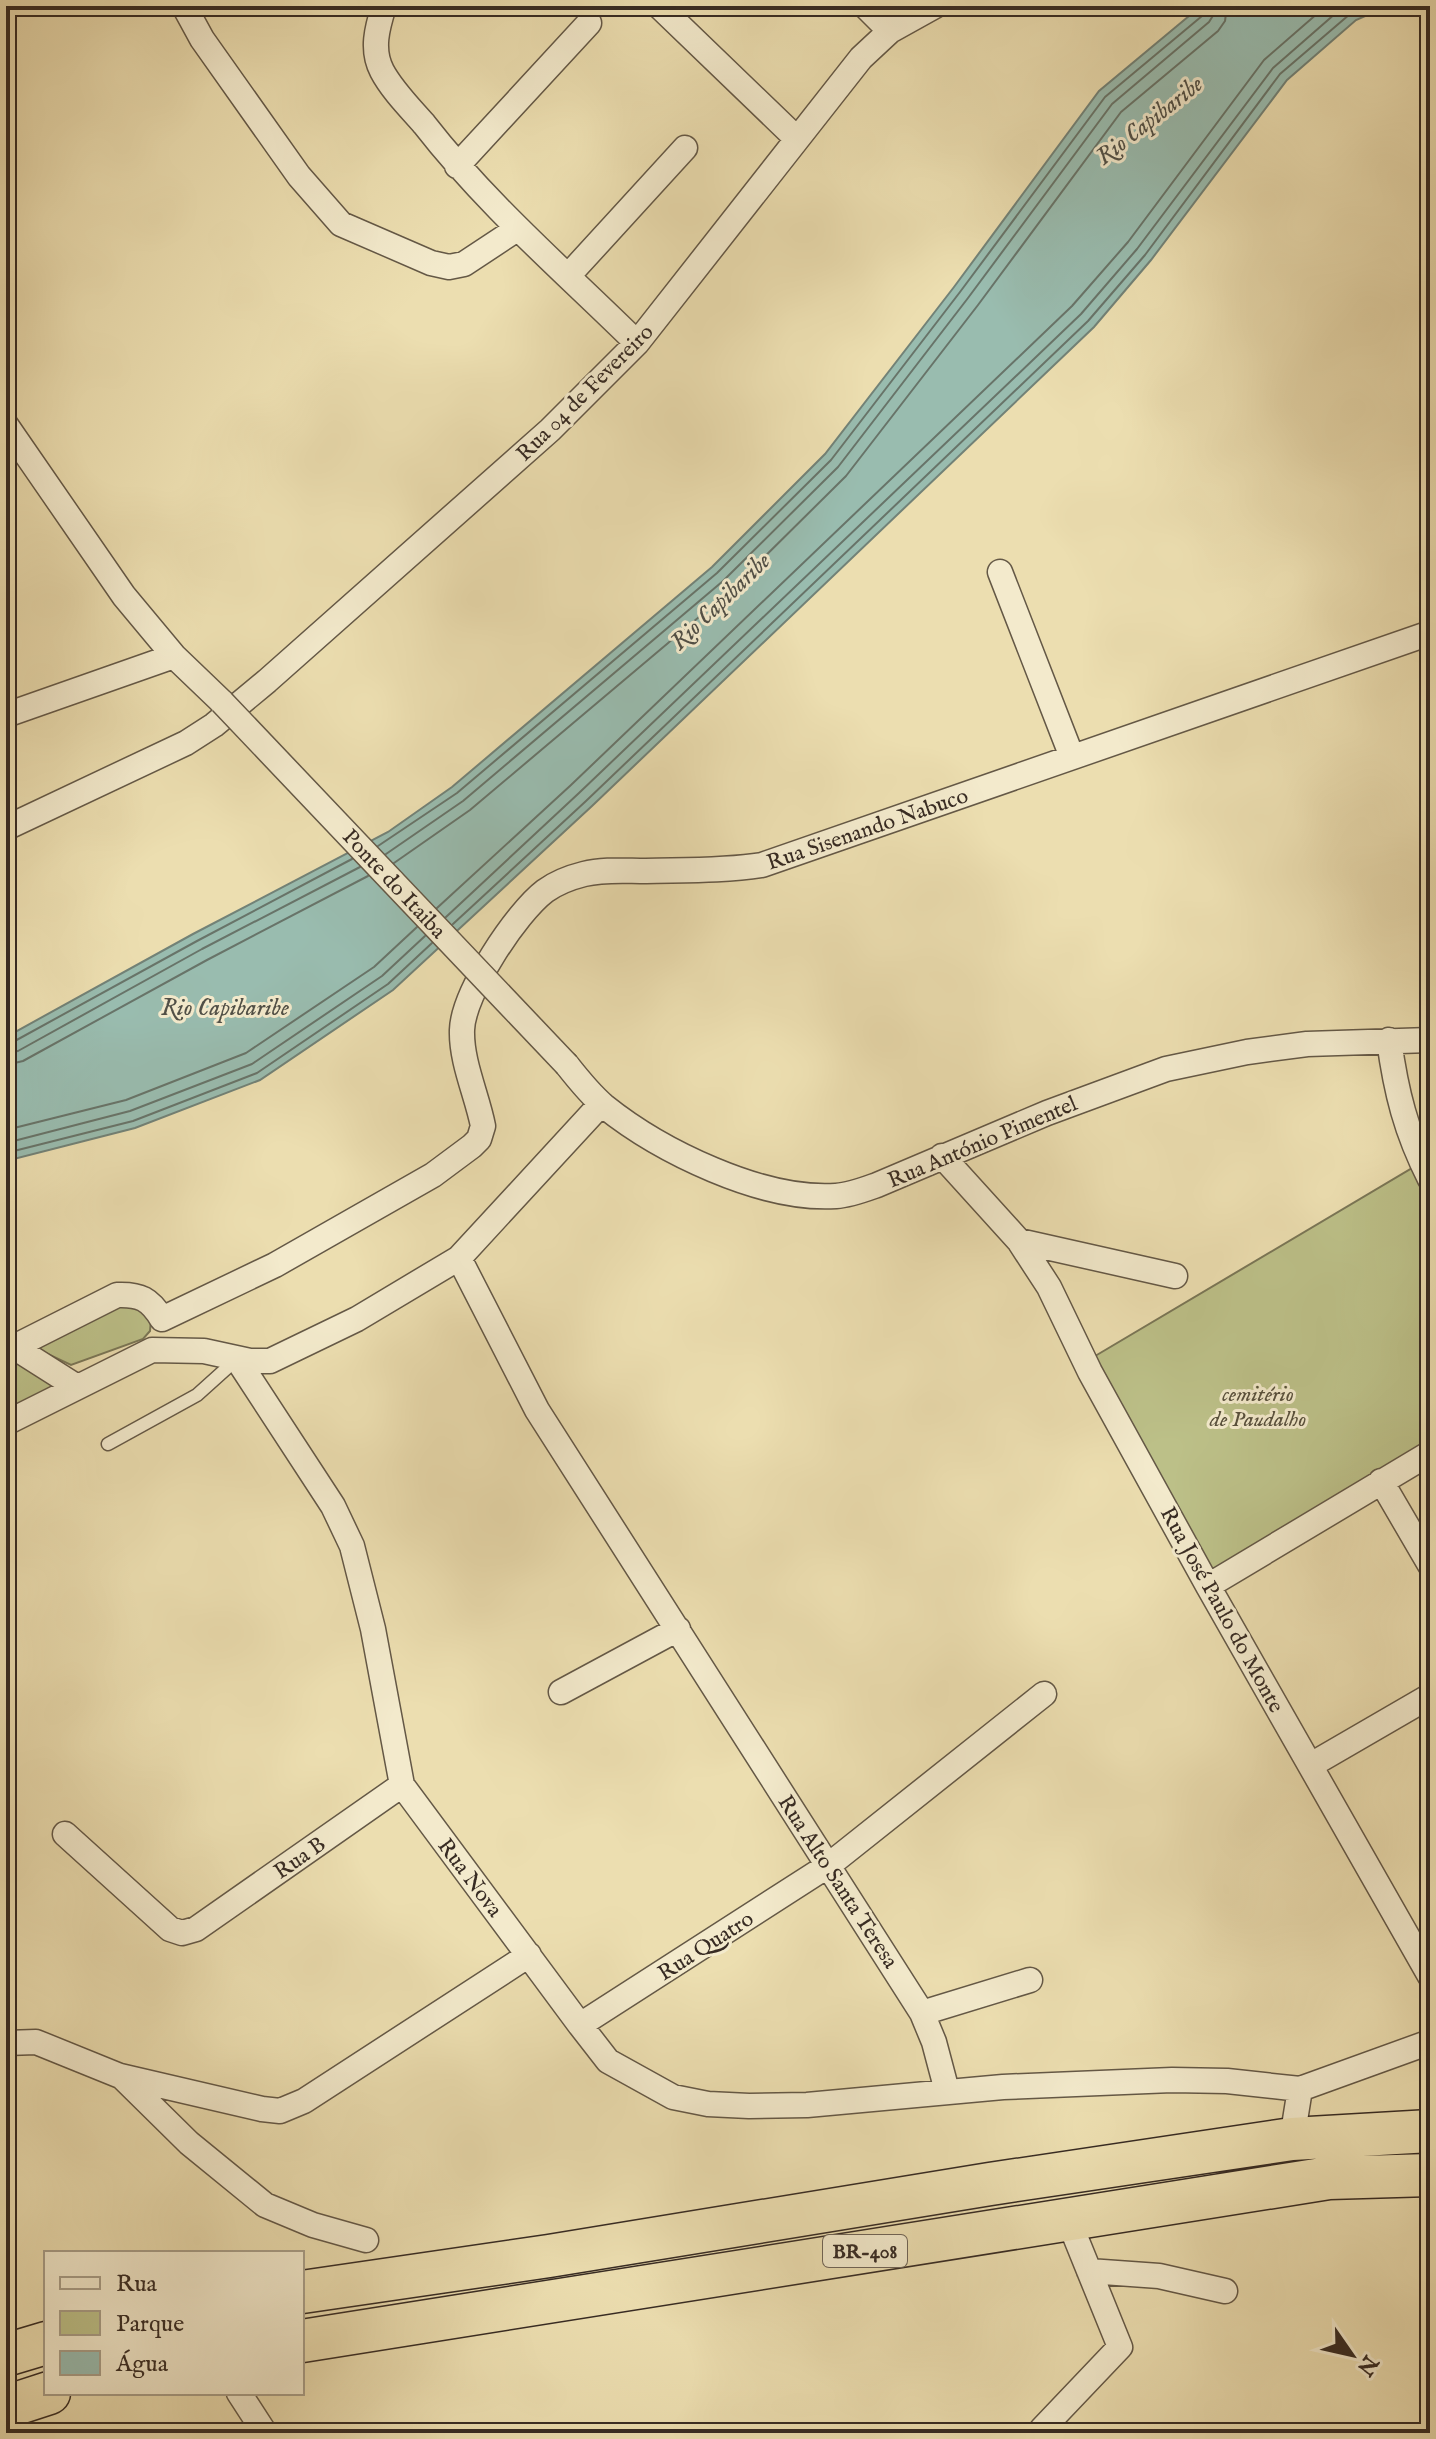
<svg xmlns="http://www.w3.org/2000/svg" width="1436" height="2439" font-family="'IM FELL English',serif">
  <style>
    .green { fill: #bcc088; stroke: #7a7656; stroke-width: 2 }
    .water { fill: #99bcaf; stroke: #728277; stroke-width: 2 }
    .lines { fill: none; stroke-linecap: round; stroke-linejoin: round }
    .shore { stroke: #687469; stroke-width: 2 }
    .lane-casing { stroke: #645846; stroke-width: 15 }
    .street-casing { stroke: #645846; stroke-width: 27 }
    .highway-casing { stroke: #372b23; stroke-width: 45 }
    .lane { stroke: #f3eacc; stroke-width: 12 }
    .street { stroke: #f3eacc; stroke-width: 24 }
    .highway { stroke: #ecdeb0; stroke-width: 42 }
    .street-bridge-casing { stroke: #645846; stroke-width: 27; stroke-linecap: butt }
    .street-bridge { stroke: #f3eacc; stroke-width: 24 }
    .labels { text-anchor: middle; stroke-width: 6; stroke-linejoin: round; paint-order: stroke }
    .shield { fill: #f3eacc; stroke: #6f6456; stroke-width: 2 }
    .shield-label { font-size: 20px; font-weight: bold; fill: #372b23 }
    .street-label { font-size: 22px; fill: #372b23; stroke: #f3eacc }
    .park-label { font-size: 22px; font-style: italic; fill: #58503c; stroke: #f3eacc }
    .water-label { font-size: 24px; font-style: italic; fill: #504f46; stroke: #f3eacc }
  </style>
  <rect width="100%" height="100%" fill="#ecdeb0"/>
  <filter id="stains"><feTurbulence type="fractalNoise" baseFrequency=".0025" numOctaves="4"/><feColorMatrix values="0 0 0 0 .2 0 0 0 0 .09 0 0 0 0 .02 0 0 0 .5 -.17"/></filter>
  <radialGradient id="worn" r=".72"><stop offset=".6" stop-color="#630" stop-opacity="0"/><stop offset="1" stop-color="#630" stop-opacity=".3"/></radialGradient>
  <!-- green -->
  <path class="green" d="M1419,1164L1430,1184V1449L1208,1583L1085,1362Z
    M116,1297L132,1303L151,1319L150,1331L143,1339L71,1365L37,1349Z
    M11,1358L55,1385L6,1412V1361Z"/>
  <!-- water -->
  <path class="water" d="M1201,6H1388L1356,20L1287,80L1151,260L1094,327L592,806L393,990L260,1080L135,1128L6,1161V1037L193,934L388,832L452,787L712,567L825,454L954,287L1099,91Z"/>
  <g class="lines">
    <!-- shore -->
    <path class="shore" d="M378,846L457,793L717,573L831,460L960,292L1105,97L1202,16L1205,6
      M386,854L463,801L723,581L838,467L968,298L1112,104L1209,22L1214,14L1215,6
      M394,863L470,810L731,590L846,476L978,305L1121,112L1218,31L1225,21L1227,6
      M437,908L571,785L1072,306L1128,242L1264,60L1326,6
      M446,917L579,793L1081,314L1137,249L1273,68L1344,6
      M453,924L586,801L1088,321L1145,255L1280,74L1350,14L1368,6
      M6,1043L13,1042L197,941L352,859
      M6,1053L18,1051L202,949L360,867
      M6,1065L23,1061L207,960L368,876
      M6,1130L126,1100L246,1053L374,967L417,927
      M6,1143L130,1111L252,1064L382,976L425,936
      M6,1153L133,1121L257,1073L388,984L432,943"/>
    <defs>
      <path id="lane" d="M1429,329L1430,328
        M108,1444L197,1395L237,1359"/>
      <path id="street" d="M184,6L202,39L299,176L341,224L431,263L449,267L464,264L517,229
        M384,6C377,28 371,50 382,71C392,90 410,108 424,124C487,205 564,271 637,343
        M659,6L796,138
        M865,6L890,31
        M457,166L589,23
        M568,276L685,148
        M6,425L124,596L174,656L222,702
        M1000,572L1072,757
        M6,715L174,656
        M6,828L186,743L214,725L267,681L550,430L637,343L861,58L890,31L935,6
        M1389,1040C1396,1092 1406,1132 1430,1179
        M567,1065C578,1079 590,1094 604,1106C660,1151 762,1201 836,1196C850,1195 863,1190 877,1185L1047,1113L1166,1069L1247,1052L1307,1044L1430,1040
        M942,1156L1019,1241L1049,1287L1090,1372L1208,1586L1430,1976
        M1019,1241L1175,1276
        M459,1258L537,1410L922,2013L934,2042L947,2091
        M14,1347L77,1387
        M6,1351L117,1295C140,1294 150,1299 162,1319L275,1265L433,1175L472,1146L479,1139L483,1126C477,1095 461,1062 462,1030C463,993 516,913 545,891C556,883 572,877 584,874C604,869 625,871 646,871C684,870 723,871 762,865L1430,633
        M237,1359L333,1506L352,1546L373,1629L402,1785L580,2025L608,2061L673,2097L708,2104L749,2106L807,2105L1003,2087L1172,2080L1227,2081L1300,2089L1430,2042
        M6,1423L152,1350L204,1351L250,1361H270L357,1319L459,1258L601,1104
        M1381,1481L1430,1565
        M1208,1586L1430,1453
        M561,1692L678,1629
        M1311,1765L1430,1696
        M65,1834L170,1929L182,1933L196,1929L402,1785
        M922,2013L1030,1980
        M580,2025L829,1865L1044,1694
        M6,2043L36,2042L120,2076L262,2109L280,2111L304,2101L529,1955
        M122,2077L189,2143L265,2205L313,2225L366,2240
        M1292,2139L1300,2089
        M1089,2271L1159,2276L1225,2291
        M239,2393L265,2433
        M1042,2429L1120,2347L1068,2219"/>
      <path id="highway" d="M302,2292L549,2256L990,2184L1292,2139L1430,2131
        M302,2341L1329,2178L1430,2175
        M6,2355L46,2343
        M6,2407L49,2393"/>
    </defs>
    <!-- lane casing -->
    <use href="#lane" class="lane-casing"/>
    <!-- street casing -->
    <use href="#street" class="street-casing"/>
    <!-- highway casing -->
    <use href="#highway" class="highway-casing"/>
    <!-- lane -->
    <use href="#lane" class="lane"/>
    <!-- street -->
    <use href="#street" class="street"/>
    <!-- highway -->
    <use href="#highway" class="highway"/>
    <defs>
      <path id="street-bridge" d="M222,702L567,1065"/>
    </defs>
    <!-- street-bridge casing -->
    <use href="#street-bridge" class="street-bridge-casing"/>
    <!-- street-bridge -->
    <use href="#street-bridge" class="street-bridge"/>
  </g>
  <g class="labels">
    <!-- shield labels -->
    <rect class="shield" x="823" y="2235" width="84" height="32" rx="6"/>
    <g class="shield-label">
      <text x="865" y="2258">BR-408</text>
    </g>
    <!-- street labels -->
    <g class="street-label">
      <text transform="translate(584 392) rotate(-45)" y="8">Rua 04 de Fevereiro</text>
      <text transform="translate(867 828) rotate(-19)" y="8">Rua Sisenando Nabuco</text>
      <text transform="translate(395 883) rotate(47)" y="8">Ponte do Itaiba</text>
      <text transform="translate(982 1141) rotate(-23)" y="8">Rua António Pimentel</text>
      <text transform="translate(1223 1609) rotate(61)" y="8">Rua José Paulo do Monte</text>
      <text transform="translate(299 1857) rotate(-35)" y="8">Rua B</text>
      <text transform="translate(471 1877) rotate(53)" y="8">Rua Nova</text>
      <text transform="translate(839 1881) rotate(57)" y="8">Rua Alto Santa Teresa</text>
      <text transform="translate(705 1945) rotate(-33)" y="8">Rua Quatro</text>
    </g>
    <!-- park labels -->
    <g class="park-label">
      <text x="1258" y="1401">cemitério<tspan x="1258" dy="25">de Paudalho</tspan></text>
    </g>
    <!-- water labels -->
    <g class="water-label">
      <text transform="translate(1149 120) rotate(-38)" y="8">Rio Capibaribe</text>
      <text transform="translate(720 601) rotate(-44)" y="8">Rio Capibaribe</text>
      <text x="225" y="1015">Rio Capibaribe</text>
    </g>
  </g>
  <!-- margin -->
  <rect width="1436" height="2439" fill="none" stroke="#ecdeb0" stroke-width="32"/>
  <rect x="8" y="8" width="1420" height="2423" fill="none" stroke="#372b23" stroke-width="4"/>
  <rect x="16" y="16" width="1404" height="2407" fill="none" stroke="#372b23" stroke-width="2"/>
  <!-- legend -->
  <rect x="44" y="2251" width="260" height="144" fill="#f3eacc" stroke="#a89e88" stroke-width="2"/>
  <rect x="60" y="2277" width="40" height="12" fill="#f3eacc" stroke="#a89e88" stroke-width="2"/>
  <text x="116" y="2291" font-size="24" fill="#372b23">Rua</text>
  <rect x="60" y="2311" width="40" height="24" fill="#bcc088" stroke="#a89e88" stroke-width="2"/>
  <text x="116" y="2331" font-size="24" fill="#372b23">Parque</text>
  <rect x="60" y="2351" width="40" height="24" fill="#99bcaf" stroke="#a89e88" stroke-width="2"/>
  <text x="116" y="2371" font-size="24" fill="#372b23">Água</text>
  <!-- north arrow -->
  <g transform="translate(1352 2355) rotate(124)" stroke="#f3eacc" stroke-width="6" paint-order="stroke">
  <path d="M0-6L14 30L0 20L-14 30Z" fill="#372b23"/>
  <text y="-12" font-size="22" font-weight="bold" text-anchor="middle" fill="#372b23">N</text>
  </g>
  <rect width="100%" height="100%" filter="url(#stains)"/>
  <rect width="100%" height="100%" fill="url(#worn)"/>
</svg>
